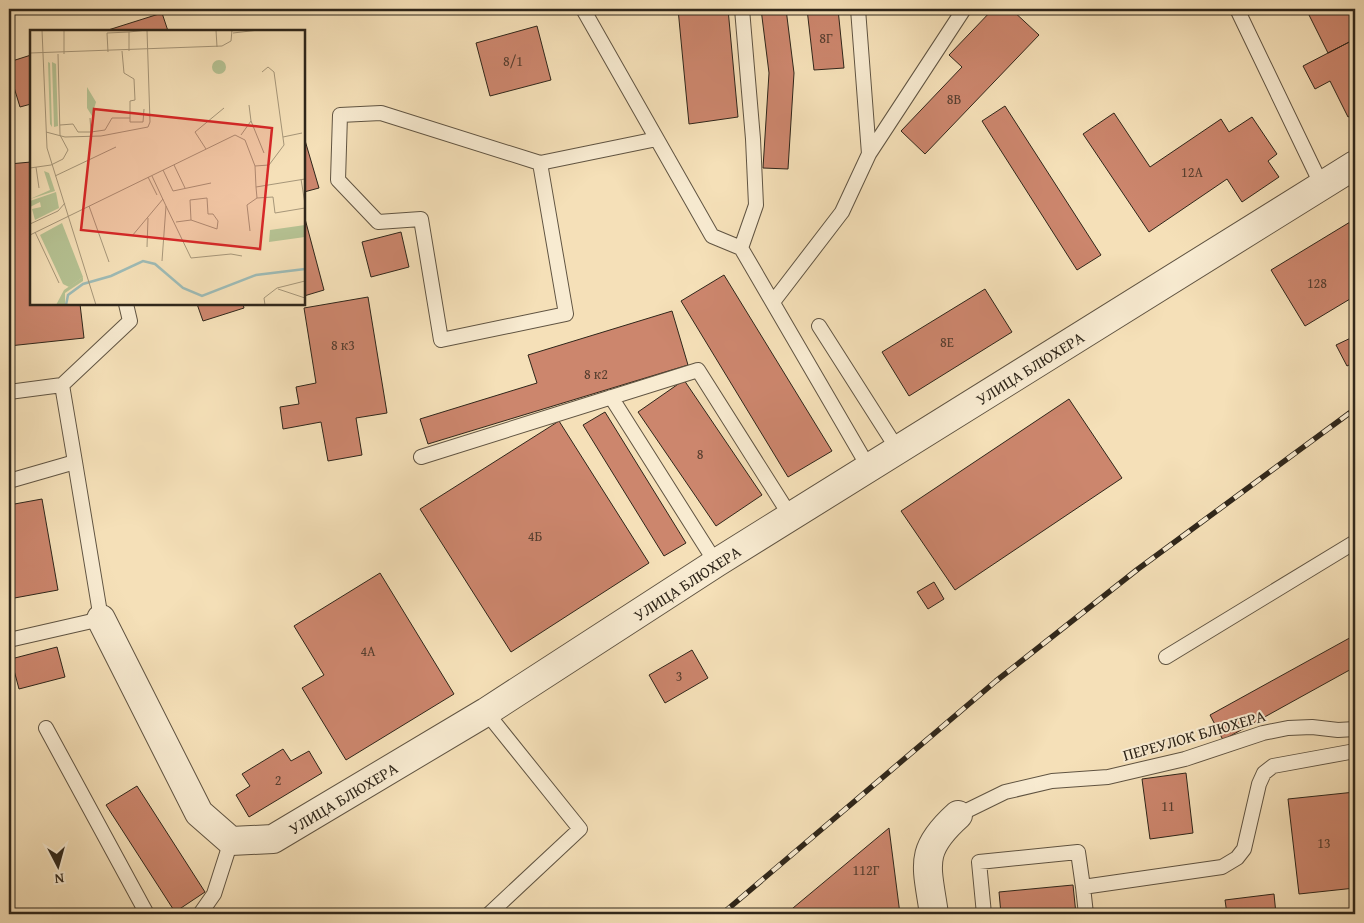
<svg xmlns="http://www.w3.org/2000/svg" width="1364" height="923" font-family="'Gentium Book Plus',serif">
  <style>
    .building { fill: #cc866d; stroke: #2f261a }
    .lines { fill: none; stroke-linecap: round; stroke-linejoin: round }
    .service-casing { stroke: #605442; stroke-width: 16 }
    .minor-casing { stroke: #605442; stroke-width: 30 }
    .service { stroke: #f8ebd1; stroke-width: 14 }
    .minor { stroke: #f8ebd1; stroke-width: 28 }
    .rail-casing { stroke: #2f261a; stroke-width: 5.5 }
    .rail { stroke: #f8ebd1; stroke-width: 4; stroke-dasharray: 11; stroke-linecap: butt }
    .labels { text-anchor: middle; stroke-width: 4; stroke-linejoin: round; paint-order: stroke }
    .number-label { font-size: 14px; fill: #563e2f }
    .street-label { font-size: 16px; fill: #2f261a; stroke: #f8ebd1 }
    .inset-river { fill: none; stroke: #9ebbb6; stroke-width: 2.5 }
    .inset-road { fill: none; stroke: #a69679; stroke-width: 1 }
    .view { fill: #d62828; fill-opacity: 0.15; stroke: #d62828; stroke-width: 2.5 }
    .inset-edge { fill: none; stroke: #2f261a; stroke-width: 2.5 }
  </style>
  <rect width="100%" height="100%" fill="#f5e0b8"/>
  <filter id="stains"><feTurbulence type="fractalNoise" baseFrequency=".004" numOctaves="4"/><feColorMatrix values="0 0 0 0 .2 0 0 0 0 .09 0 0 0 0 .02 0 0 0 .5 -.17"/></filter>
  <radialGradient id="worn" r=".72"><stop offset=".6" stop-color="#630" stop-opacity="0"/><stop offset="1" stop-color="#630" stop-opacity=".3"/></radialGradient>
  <!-- building -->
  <path class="building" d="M678,9H728L738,117L689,124Z
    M761,9H786L794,73L788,169L763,168L769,73Z
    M807,9H838L844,68L814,70Z
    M993,9H1011L1039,35L925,154L901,131L962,67L949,55Z
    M1306,9H1355V39L1328,53Z
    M162,13L168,31H105Z
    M537,26L551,80L490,96L476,43Z
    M1355,39V114L1348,117L1330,81L1315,89L1303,66Z
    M31,55V104L20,107L9,71V62Z
    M1005,106L1101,255L1077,270L982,121Z
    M1114,113L1150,167L1221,119L1229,132L1252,117L1277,154L1268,161L1279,177L1242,202L1227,179L1149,232L1083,134Z
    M304,137L319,188L304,192Z
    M31,162V304H80L84,338L9,346V164Z
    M304,215L324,290L304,296Z
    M1355,219V296L1305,326L1271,270Z
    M401,232L409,267L371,277L362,242Z
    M724,275L832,451L788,477L681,301Z
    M985,289L1012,332L909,396L882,352Z
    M368,297L387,413L356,418L362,455L328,461L321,422L283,429L280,407L299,404L296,387L316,383L304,308Z
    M197,304H243L244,308L203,321Z
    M672,311L688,365L428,444L420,419L537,383L528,355Z
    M1355,336V362L1347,366L1336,345Z
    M684,380L762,495L716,526L638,412Z
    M1069,399L1122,478L955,590L901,511Z
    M605,412L686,543L664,556L583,425Z
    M559,421L649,563L511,652L420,509Z
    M42,499L58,590L9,599V505Z
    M380,573L454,694L346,760L302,688L324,675L294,626Z
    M934,582L944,599L928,609L917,592Z
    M1355,635V667L1223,740L1210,715Z
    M57,647L65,677L19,689L11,659Z
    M692,650L708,678L665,703L649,675Z
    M283,749L291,761L309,751L322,773L249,817L236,795L250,786L242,774Z
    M1186,773L1193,833L1150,839L1142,779Z
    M137,786L205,892L175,912L106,805Z
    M1355,792V888L1299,894L1288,799Z
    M889,828L900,914H787V913Z
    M1073,885L1076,914H1001L999,892Z
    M1274,894L1276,914H1227L1225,900Z"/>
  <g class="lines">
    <defs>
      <path id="service" d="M583,9L712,236L741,248
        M742,9L753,139L756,205L741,248L869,468
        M858,9L869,154
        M1237,9L1322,186
        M540,163L381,113L340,115L338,180L378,222L421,219L441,340L566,314L540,163L657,139
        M773,302L842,212L869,154L964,9
        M819,326L898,450
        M62,385L130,321L126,304
        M9,392L62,385L75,462
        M611,397L716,563
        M421,457L698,370L791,517
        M9,481L75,462L101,619L9,640
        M1166,657L1355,542
        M486,712L580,829L489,914
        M46,728L147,914
        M958,815L1005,792L1052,781L1108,777L1185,759L1263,733L1288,728L1312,727L1338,730L1355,729
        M200,914L214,894L231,841
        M984,914L979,862L1078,852L1083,887
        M1086,914L1083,887L1222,867L1237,858L1244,849L1259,784L1264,773L1273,766L1355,751"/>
      <path id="minor" d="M101,619L199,813L231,841L273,839L486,712L716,563L1355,165
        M934,914C927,865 918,851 958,815"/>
    </defs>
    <!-- service casing -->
    <use href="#service" class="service-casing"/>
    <!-- minor casing -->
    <use href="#minor" class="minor-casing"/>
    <!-- service -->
    <use href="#service" class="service"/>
    <!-- minor -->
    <use href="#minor" class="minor"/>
    <defs>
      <path id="rail" d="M722,914L996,681L1138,569L1355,409"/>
    </defs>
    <!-- rail casing -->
    <use href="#rail" class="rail-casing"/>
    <!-- rail -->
    <use href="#rail" class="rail"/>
  </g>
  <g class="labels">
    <!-- number labels -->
    <g class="number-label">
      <text x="826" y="43">8Г</text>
      <text x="513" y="66">8/1</text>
      <text x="954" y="104">8В</text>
      <text x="1192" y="177">12А</text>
      <text x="1317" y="288">128</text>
      <text x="947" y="347">8Е</text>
      <text x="343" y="350">8 к3</text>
      <text x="596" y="379">8 к2</text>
      <text x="700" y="459">8</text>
      <text x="535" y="541">4Б</text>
      <text x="368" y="656">4А</text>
      <text x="679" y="681">3</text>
      <text x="278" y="785">2</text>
      <text x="1168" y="811">11</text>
      <text x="1324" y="848">13</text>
      <text x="866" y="875">112Г</text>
    </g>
    <!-- street labels -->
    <g class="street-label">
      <text transform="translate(1030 368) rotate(-32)" y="6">УЛИЦА БЛЮХЕРА</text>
      <text transform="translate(687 583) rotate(-33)" y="6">УЛИЦА БЛЮХЕРА</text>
      <text transform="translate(1194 735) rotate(-16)" y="6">ПЕРЕУЛОК БЛЮХЕРА</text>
      <text transform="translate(343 798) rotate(-31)" y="6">УЛИЦА БЛЮХЕРА</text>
    </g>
  </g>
  <!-- overview -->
  <g transform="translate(30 30)">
    <rect width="275" height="275" fill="#f5e0b8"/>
    <path d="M182 37a7 7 0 1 1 14 0a7 7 0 1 1-14 0ZM18,32L20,33L22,97L20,94ZM22,32L26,34L28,96L24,97ZM14,141L19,143L25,161L0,169L20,160ZM26,162L29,178L5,190L2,179L11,177L10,172L0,177V171ZM32,193L53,247L39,257L33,254L10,205Z" fill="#b6c394"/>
    <path d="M57,57L66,72L62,86L57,78ZM275,195V207L239,212L240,200ZM53,247V251L35,263V275H26L34,260Z" fill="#b6c394"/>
    <path class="inset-river" d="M36,275L38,265L53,254L81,246L113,231L125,234L153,258L172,266L226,245L275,239"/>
    <path class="inset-road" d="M12,0L17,118L66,275M186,0L187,17M99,2L117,0M203,3L229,0M78,22L77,3L99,2V21M0,23L192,16L201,11L202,0M34,24V0M60,88L61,102L75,100L82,88H100V71L105,70L104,49L94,43L92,21M100,88V92H113L114,79M221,91L234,123M30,95L43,94L48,102H61M16,102L35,107L71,106L118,97L120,92L117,0M211,105L221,91L219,75M253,107L272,103M176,119L165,102L194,78M144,135L155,158M225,136L239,135L254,115L244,42L238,37L232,42M6,137L9,158M0,138L21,135L33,129L38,120L30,105L28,24M133,140L143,161L181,153M25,146L86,117M122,146L136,176L132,231M118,147L127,165M271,149L275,174M226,157L227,168L243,167L245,183L275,178M59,176L79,232M136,176L161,228L201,224L212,226M146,192L161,190L160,170L177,168L178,184H183L188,191L187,199L161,190M0,194L28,181L35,173M220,201L217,175L227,168M5,202L29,253M0,205L205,105L215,110L225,136L226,157L275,149M102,206L133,169M117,217L118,188M248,259L275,268M235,275L234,268L247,258L275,251"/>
    <path class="view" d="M64,79L242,98L230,219L51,200Z"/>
    <rect width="275" height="275" class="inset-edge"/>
  </g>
  <!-- margin -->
  <rect width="1364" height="923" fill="none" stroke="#f5e0b8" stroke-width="30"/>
  <rect x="10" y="10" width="1344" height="903" fill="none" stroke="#2f261a" stroke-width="2.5"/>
  <rect x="15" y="15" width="1334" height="893" fill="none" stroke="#2f261a"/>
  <!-- north arrow -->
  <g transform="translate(58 866) rotate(174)" stroke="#f8ebd1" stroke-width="4" paint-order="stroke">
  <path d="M0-4L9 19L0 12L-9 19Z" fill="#2f261a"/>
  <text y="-8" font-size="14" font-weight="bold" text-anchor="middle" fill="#2f261a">N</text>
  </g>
  <rect width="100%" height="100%" filter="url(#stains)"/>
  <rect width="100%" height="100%" fill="url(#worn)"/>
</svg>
